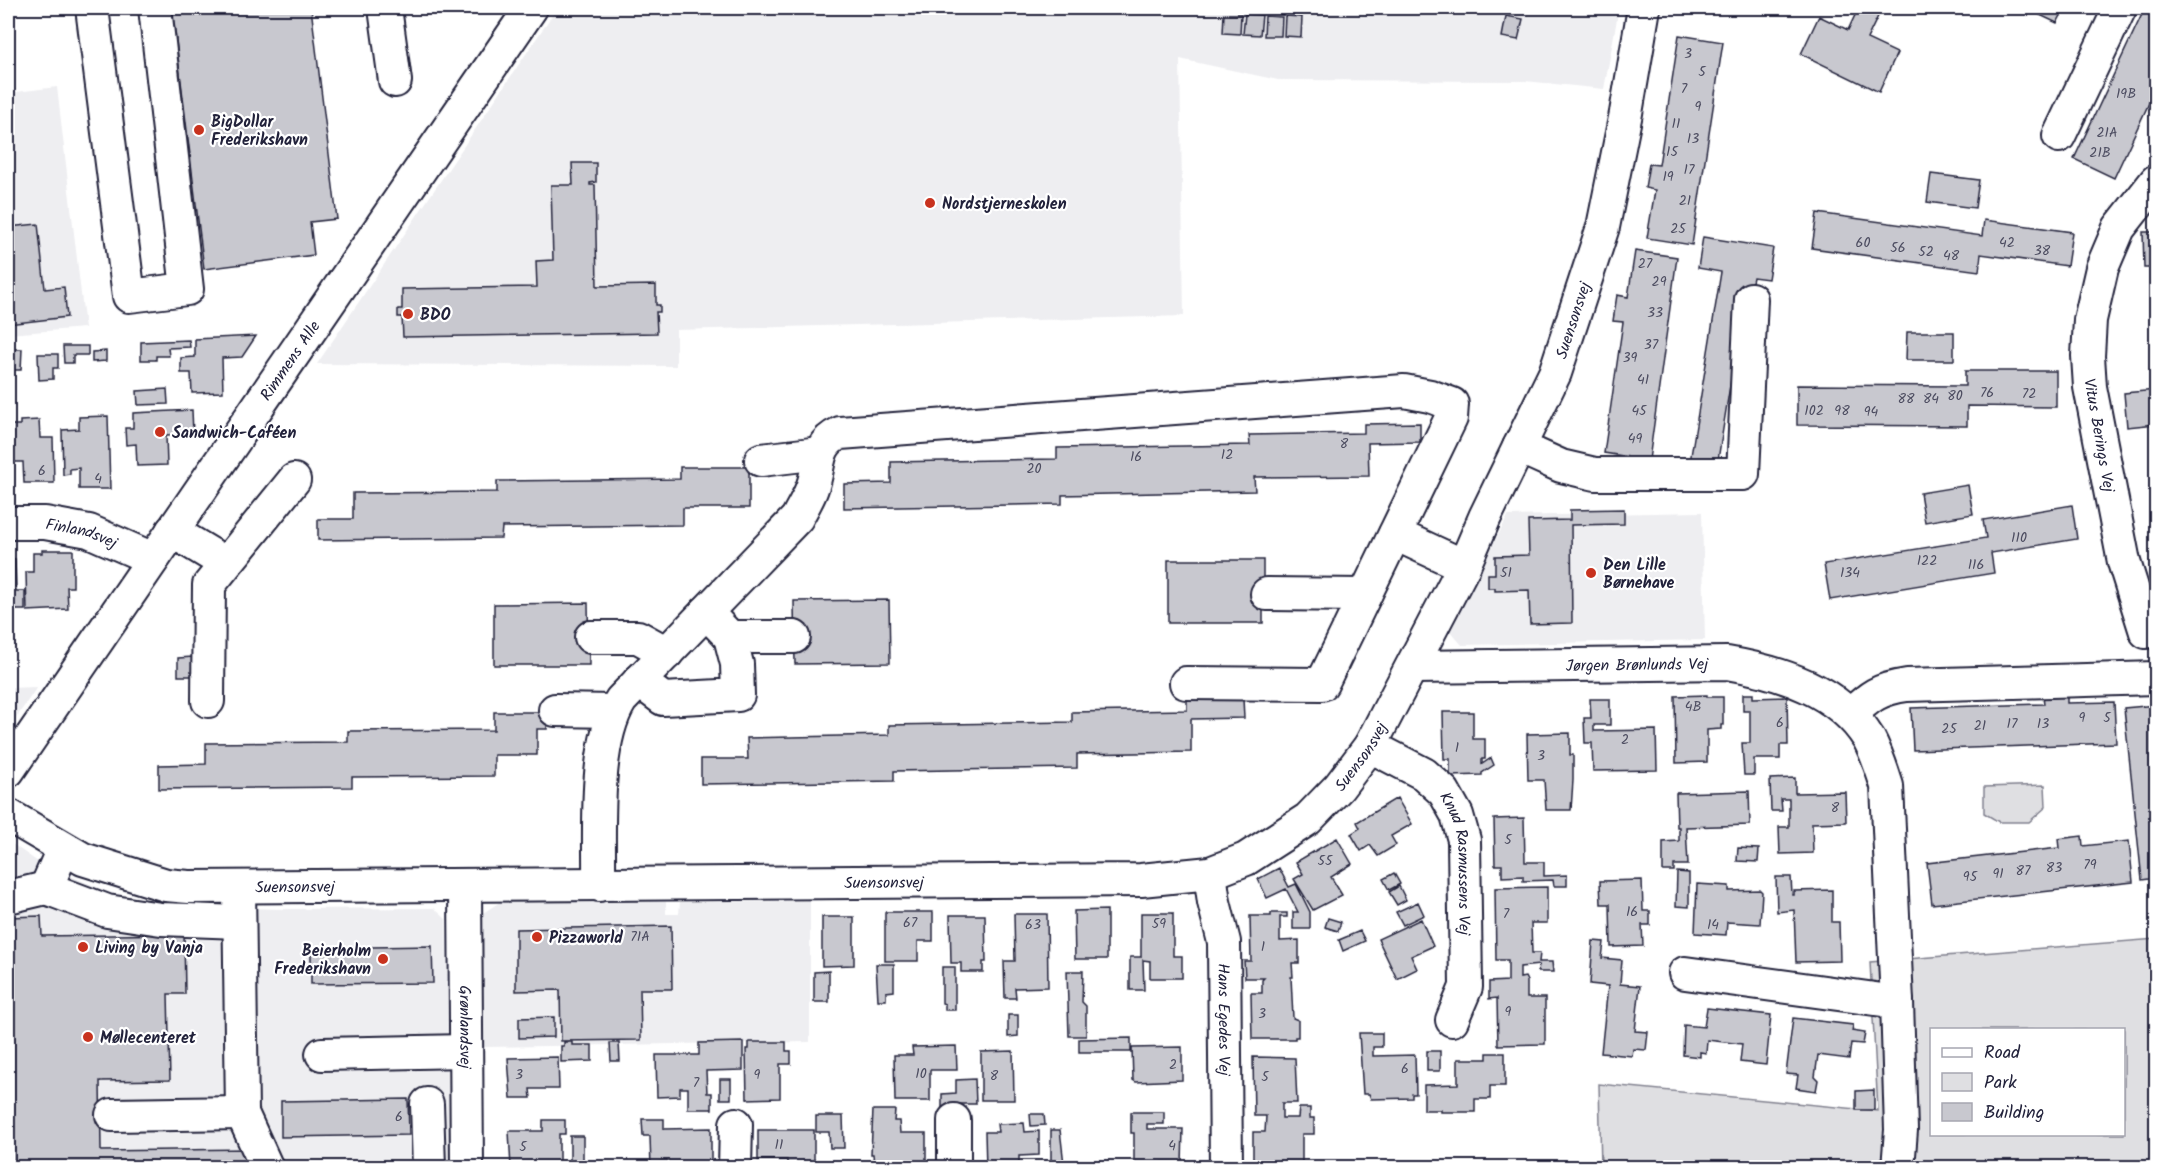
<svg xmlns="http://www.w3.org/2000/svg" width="2164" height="1175" font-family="Kalam,sans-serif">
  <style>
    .built { fill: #eeeef1 }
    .green { fill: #dfdfe2; stroke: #80808e; stroke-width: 1.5; fill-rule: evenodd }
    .building { fill: #c8c8cf; stroke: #22223b; stroke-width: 1.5 }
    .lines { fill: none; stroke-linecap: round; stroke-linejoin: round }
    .minor-casing { stroke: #22223b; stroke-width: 36 }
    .minor { stroke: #fff; stroke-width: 32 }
    .poi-dot { fill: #c8321e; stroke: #fff; stroke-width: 2 }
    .labels { text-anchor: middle; stroke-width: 4.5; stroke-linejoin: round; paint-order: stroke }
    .number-label { font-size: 14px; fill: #4c4c60 }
    .poi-label { font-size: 16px; font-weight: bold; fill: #22223b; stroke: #fff; text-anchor: start }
    .street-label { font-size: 16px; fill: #22223b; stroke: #fff }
  </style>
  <rect width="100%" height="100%" fill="#fff"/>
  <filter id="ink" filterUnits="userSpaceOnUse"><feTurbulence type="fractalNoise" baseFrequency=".0167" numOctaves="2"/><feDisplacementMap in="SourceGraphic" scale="12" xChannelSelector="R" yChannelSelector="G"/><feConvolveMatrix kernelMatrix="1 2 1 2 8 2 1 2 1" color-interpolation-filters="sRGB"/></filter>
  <g filter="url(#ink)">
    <!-- built -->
    <path class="built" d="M557,8H1619L1604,89L1525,81L1278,80L1180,59L1184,316L676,330V366L317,364Z
      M57,87L85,328L8,334V93Z
      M1702,512L1705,640L1462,645L1449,630L1508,516Z
      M37,687L8,730V688Z
      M8,841L38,862L115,895L161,906L285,909L434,908L446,919L450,1167H8Z
      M810,901V1042L483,1047L480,915L500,902H666V914H679L680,902Z"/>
    <!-- green -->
    <path class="green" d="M2045,785L2046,807L2029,822H1999L1984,813V787Z
      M2156,939V1167H1601L1599,1084L1878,1111L1870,962ZM1932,1030H2124V1134H1932Z"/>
    <!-- building -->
    <path class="building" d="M172,8H311L337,219L310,222L314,255L204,269Z
      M1845,8H1882L1867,39L1897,53L1879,92L1801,54L1819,16L1848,30L1856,13Z
      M2025,8H2065L2057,23Z
      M2145,8H2156V88L2114,178L2074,159Z
      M1224,14H1241L1240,34L1223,33Z
      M1245,14L1262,15L1260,35L1243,34Z
      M1265,16L1282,17L1281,36H1264Z
      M1285,16L1302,17L1301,37L1284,36Z
      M1506,16L1523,19L1518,40L1502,37Z
      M1679,35L1723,42L1692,245L1647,238L1655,190L1645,188L1649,164L1659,165Z
      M572,163H596V182L590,183V185H595L597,286L656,285V305H660V312H656L657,333L403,337L402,317H398V309H402V289L537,287L536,261L553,260L551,185H573Z
      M1931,174L1979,180L1975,208L1927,202Z
      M1817,213L1982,236L1984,220L2072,232L2067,266L1981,254L1979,271L1812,248Z
      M38,224L45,289L64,287L67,317L8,324V227Z
      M2143,232H2156V268H2144Z
      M1703,237L1773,248L1768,279L1753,277L1751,287L1746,286L1717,466L1690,462L1721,272L1698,268Z
      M1635,251L1677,257L1649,460L1604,453L1623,322L1613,321L1617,295L1628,297Z
      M1907,332H1954V360H1906Z
      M256,336L242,357L222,358L223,392L192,393L191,373H181V358L195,357V339Z
      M189,340L190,347L168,348L169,356H156V360H141V342Z
      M63,346H88V355H73V363H64Z
      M8,349H22L21,370H8Z
      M106,351V361L92,362V352Z
      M38,354H58V368H53V379L39,380Z
      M1965,371H2056V407L1967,406V426L1797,425V385L1965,386Z
      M167,389L168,404L138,405L137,391Z
      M2156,390V424L2127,427L2124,393Z
      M192,410L193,434L166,435L167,465L137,466L136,444L126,445L125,428H133V413Z
      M108,416L110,489H79V468L70,469V474L63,475L62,430L79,429V417Z
      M39,420L40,438H53L54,483H24L23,462H8L9,425H20V421Z
      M1420,423V442L1368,443L1369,476L1254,477L1255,491L1062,495V504L844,508V484L891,483V462L1057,459V448L1250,445L1249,435L1364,433V424Z
      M680,467H749V508H683V525L502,527L501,538L318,540V519H353V493L497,492V481L680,479Z
      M1968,485L1973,514L1925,522L1920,493Z
      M2072,505L2077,539L1991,553L1994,573L1830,600L1824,564L1986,538L1983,520Z
      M1624,509V524L1571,525L1572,623L1530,624L1529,590L1495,591V588H1488V574H1495V556L1529,555L1528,521L1570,520V510Z
      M42,550H73V587H67L68,609L27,611L26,572H33V553H42Z
      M8,559H15L16,591H25V610H8Z
      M1168,560H1263V623H1168Z
      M889,600L890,663L795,664L794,601Z
      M588,603L589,665H494V604Z
      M193,657V676H178V658Z
      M1743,694H1753V698L1787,697L1788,745H1780V759H1754V775H1744L1742,743H1750V711H1743Z
      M2067,694V703L2114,702L2116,743L1913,750L1911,708L2044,704L2043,695Z
      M1707,695V697H1723V725H1721V729L1707,730V762L1676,763L1675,696Z
      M1243,699L1244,718L1191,719V752L1077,754V768L894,771V781L701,784V759H748L747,738L889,735V725L1072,722V712L1187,710V700Z
      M1590,699H1610V725H1594V731L1656,730L1657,770L1593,771L1592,743H1585L1584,718H1591Z
      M2156,705V746L2154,747L2156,769V878L2142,880L2124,708Z
      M494,712H547V729H537V755H494V776L352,777V787L159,789V765L206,764V743L348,742V731L494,730Z
      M1443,712H1473V739H1485V759H1482V764L1491,758L1494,765L1482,773V775L1450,776V759H1444Z
      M1570,733V755H1573V780L1571,810H1546L1544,780H1528L1527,734Z
      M1795,778V793L1845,792L1846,822L1812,823L1813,853L1780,854L1779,827H1789V799H1781L1782,811H1771L1770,779Z
      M1749,791L1750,825L1686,827L1688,865H1674V871H1663V842L1679,841V827H1677L1676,793Z
      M1397,798L1412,824L1391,836L1396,845L1378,856L1370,845L1361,851L1351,834L1360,828L1357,822Z
      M1524,818L1525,862H1544V876L1567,875V886H1554L1553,880L1523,881V876L1502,877V865H1495L1494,819Z
      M2082,836L2083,846L2129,841L2133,882L1932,904L1927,863L2059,848L2058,839Z
      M1337,838L1352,864L1331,877L1342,895L1313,910L1294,879L1303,874L1296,862Z
      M1738,848L1759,849L1758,862L1737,861Z
      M1279,868L1289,887L1296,884L1310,912V929H1293V912H1298L1286,889L1267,898L1258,879Z
      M1677,872L1689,873V907L1676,906Z
      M1394,873L1400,884L1389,890L1383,879Z
      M1776,877H1791L1792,895H1794V891L1832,890V922H1839L1840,961L1796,962L1794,910L1777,912Z
      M1642,880L1643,911H1650V925H1642L1643,946L1611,947L1610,904H1601L1600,881Z
      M1697,884L1729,886V891L1760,890L1762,892L1760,924L1727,922L1726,935L1695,933Z
      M1399,886L1406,900L1397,905L1389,892Z
      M1547,887V923H1531L1532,953H1540L1539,962H1552L1553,972H1538L1539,965L1520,967V978L1525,977L1527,981V998H1545V1044L1498,1045L1497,998L1489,999V982L1508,981V960H1496L1495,888Z
      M1418,902L1424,915L1403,925L1396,912Z
      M1107,910V959H1075L1074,911Z
      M885,912H933V941H918V961H885Z
      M1141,913H1173V956H1182V978H1150V961L1143,960L1144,990H1130V957H1141Z
      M1271,913H1287V917H1280V941L1299,940V963H1292L1293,977H1291L1293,1018L1298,1020V1037H1295V1039H1252L1251,993H1262V980L1264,978H1245L1244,961H1251L1250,916H1271Z
      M1014,914H1047L1048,987L1015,988L1016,998H1005L1004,961H1015Z
      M950,915H985L986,962H983V972H961V963H951Z
      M41,916L42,936L184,934L185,994H168L170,1080L100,1081L101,1151L249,1149V1168H8V917Z
      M822,917H854V965L822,966Z
      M1328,918L1341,922L1338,931L1325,927Z
      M1421,919L1433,946L1411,956L1417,969L1397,979L1378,939Z
      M671,926L672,989H640L641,1040L561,1041L560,990L516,991V929Z
      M1360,931L1365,941L1343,951L1339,940Z
      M1593,941L1604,942L1602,958L1622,960L1620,984L1640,986L1635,1031L1648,1032L1646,1050L1633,1049L1632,1056L1601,1053L1608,986L1590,984Z
      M432,946L433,983L311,984V948Z
      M876,964H894V991L886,992V1000H878Z
      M942,967H955V1010H945V1004L942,1003Z
      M829,971V1002H814V972Z
      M1067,971H1083L1082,1002L1086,1006V1036H1069Z
      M1707,1008L1771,1015L1766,1065L1740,1062L1742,1044L1707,1040L1706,1053L1700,1052V1057L1683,1055L1684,1025L1704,1027Z
      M1008,1015H1018V1036L1008,1037Z
      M554,1017V1037L519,1038V1018Z
      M1793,1018L1853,1025L1852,1031L1865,1033L1863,1044L1851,1043L1849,1059L1818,1055L1815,1077L1818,1080L1816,1091L1796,1088L1798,1075L1786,1074Z
      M1359,1033H1382V1047H1373V1056L1415,1055L1416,1094H1412V1098L1371,1099L1369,1094H1363Z
      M1131,1038V1052H1079V1039Z
      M564,1042H572V1045H592V1061L561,1062V1046H564Z
      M743,1042V1070L706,1071L707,1093H712V1109H688V1088H680V1096L657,1097L656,1055H699V1043Z
      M749,1042H786V1051H791V1064H780V1098L747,1099L746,1049H749Z
      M610,1043H619L620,1061H611Z
      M956,1046L957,1070H930V1101H895L894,1055H913L912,1047Z
      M1182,1047V1080L1136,1082L1133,1080L1132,1048Z
      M1013,1051L1014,1100H981V1052Z
      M1427,1051H1440V1071H1427Z
      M1487,1053H1505V1086H1490V1099H1475V1112H1441V1110H1424V1085L1458,1084V1059H1487Z
      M558,1057L559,1089H530L531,1098H511L508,1058Z
      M1253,1057L1295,1058L1297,1103H1282V1118H1298L1299,1108H1310V1118H1314V1134H1302V1168H1253V1132H1265L1266,1116H1254Z
      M720,1079H731V1099H720Z
      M975,1079L976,1104H956V1114H942V1094L956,1093V1080Z
      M1874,1090V1110H1856V1091Z
      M408,1099L409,1135L281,1137V1101Z
      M873,1110H895L894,1121H899L900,1133H926V1168H895V1163H874L873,1154H871Z
      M1131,1112H1164V1124H1147V1129H1183L1182,1163L1163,1162V1168H1134V1133H1131Z
      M1030,1114H1044L1045,1125L1031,1126Z
      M816,1116H843L844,1148H830L829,1132H816Z
      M642,1119H664V1129L711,1128V1168H683V1162H660V1168H651L650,1136H643Z
      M543,1120H565V1134H559V1164H532V1168H511L509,1131H543Z
      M1024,1123L1025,1132L1039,1131V1155L1019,1156V1168H986L985,1132H998L997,1124Z
      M758,1130H814V1168H787V1160H758Z
      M1051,1130H1060L1064,1164L1091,1163V1165H1099V1168H1051Z
      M570,1136H583V1164H570Z"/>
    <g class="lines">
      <defs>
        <g id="minor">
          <path d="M92,8L129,296L187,289L155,8"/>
          <path d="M385,8L395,81"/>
          <path d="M2059,136L2120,8"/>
          <path d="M1519,447L1561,466L1595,474H1743L1751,299"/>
          <path d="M761,460L820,453"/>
          <path id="s1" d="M8,523H45L89,531L153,559"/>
          <path d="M172,531L225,563"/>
          <path d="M1395,534L1464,566"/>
          <path d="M1267,594L1365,595"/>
          <path d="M2146,632L2124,562L2090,387L2088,356L2090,320L2102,268L2119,228L2156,181"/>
          <path d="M591,637H638L667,653"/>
          <path d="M730,637H794"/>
          <path id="s2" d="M1412,667L1727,663C1780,672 1839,690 1869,739C1877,754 1882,770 1887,786L1897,1002L1901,1130L1898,1168"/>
          <path d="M639,681L663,699L738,695L737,664L730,637L706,612"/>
          <path d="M208,701L209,585L294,480"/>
          <path d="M555,710L614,711"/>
          <path d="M1850,715C1870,696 1879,689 1907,685L2156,678"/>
          <path id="s3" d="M1370,746L1424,774L1444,792L1457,815L1464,840L1466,987L1452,1020"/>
          <path id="s4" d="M8,771L531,8"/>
          <path id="s5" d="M8,815L83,859L166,885L189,887L1141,880L1210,873L1246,859L1308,819L1339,787L1370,746L1464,566L1485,517L1555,373L1603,227L1626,113L1644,8"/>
          <path d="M63,849L46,888L107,911L161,919L239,922"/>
          <path id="s6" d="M1210,873L1214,902L1224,942L1226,1168"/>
          <path d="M599,885C600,832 593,745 621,700L797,518C802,508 808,499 812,488C821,466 814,445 840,433L1404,391L1430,396L1452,404L1451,418L1322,684L1186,683"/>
          <path id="s7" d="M465,886L467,1168"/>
          <path d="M239,887L242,1113L267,1168"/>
          <path d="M8,897L46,888"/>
          <path d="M1685,973L1897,1002"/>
          <path d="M322,1054L466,1051"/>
          <path d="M427,1104L429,1168"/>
          <path d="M112,1115L242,1113"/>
          <path d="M954,1120V1168"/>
          <path d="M735,1168L736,1124"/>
        </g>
      </defs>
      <!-- minor casing -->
      <use href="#minor" class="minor-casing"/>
      <!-- minor -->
      <use href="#minor" class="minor"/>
    </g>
  </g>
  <!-- markers -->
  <g class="poi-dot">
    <circle cx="199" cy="130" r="6"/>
    <circle cx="930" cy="203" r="6"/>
    <circle cx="408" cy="314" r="6"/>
    <circle cx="160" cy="432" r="6"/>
    <circle cx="1591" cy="573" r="6"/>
    <circle cx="537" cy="937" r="6"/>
    <circle cx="83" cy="947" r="6"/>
    <circle cx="383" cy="959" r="6"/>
    <circle cx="88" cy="1037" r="6"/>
  </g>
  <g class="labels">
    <!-- number labels -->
    <g class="number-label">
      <text x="1688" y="58">3</text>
      <text x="1702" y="76">5</text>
      <text x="1684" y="93">7</text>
      <text x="2126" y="98">19B</text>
      <text x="1698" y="111">9</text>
      <text x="1676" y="128">11</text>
      <text x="2107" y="137">21A</text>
      <text x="1693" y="143">13</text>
      <text x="1672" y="156">15</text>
      <text x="2100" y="157">21B</text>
      <text x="1689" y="174">17</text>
      <text x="1668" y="181">19</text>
      <text x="1685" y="205">21</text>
      <text x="1678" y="233">25</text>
      <text x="1863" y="247">60</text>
      <text x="2007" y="247">42</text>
      <text x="1898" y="252">56</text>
      <text x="2042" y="255">38</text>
      <text x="1926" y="256">52</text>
      <text x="1951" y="260">48</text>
      <text x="1645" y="268">27</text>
      <text x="1659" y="286">29</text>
      <text x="1655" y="317">33</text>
      <text x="1651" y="349">37</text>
      <text x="1630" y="362">39</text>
      <text x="1643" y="384">41</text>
      <text x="1987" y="397">76</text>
      <text x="2029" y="398">72</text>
      <text x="1955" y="400">80</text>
      <text x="1906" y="403">88</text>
      <text x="1931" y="403">84</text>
      <text x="1639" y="415">45</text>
      <text x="1814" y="415">102</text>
      <text x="1842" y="415">98</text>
      <text x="1871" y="416">94</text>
      <text x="1635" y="443">49</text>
      <text x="1344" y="448">8</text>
      <text x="1227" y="459">12</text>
      <text x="1136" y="461">16</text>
      <text x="1034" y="473">20</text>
      <text x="42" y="475">6</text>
      <text x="98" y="483">4</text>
      <text x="2019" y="542">110</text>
      <text x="1927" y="565">122</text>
      <text x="1976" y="569">116</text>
      <text x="1506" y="577">51</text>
      <text x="1850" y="577">134</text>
      <text x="1693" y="711">4B</text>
      <text x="2082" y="722">9</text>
      <text x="2107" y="722">5</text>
      <text x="1780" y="727">6</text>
      <text x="2012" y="728">17</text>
      <text x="2043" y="728">13</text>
      <text x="1980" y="730">21</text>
      <text x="1949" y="733">25</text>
      <text x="1625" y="744">2</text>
      <text x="1457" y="752">1</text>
      <text x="1541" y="760">3</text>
      <text x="1835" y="812">8</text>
      <text x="1508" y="844">5</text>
      <text x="1325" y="865">55</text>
      <text x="2090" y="869">79</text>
      <text x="2054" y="872">83</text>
      <text x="2023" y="875">87</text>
      <text x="1998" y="878">91</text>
      <text x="1970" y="881">95</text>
      <text x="1632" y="916">16</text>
      <text x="1506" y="918">7</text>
      <text x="910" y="927">67</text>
      <text x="1159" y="928">59</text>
      <text x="1033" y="929">63</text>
      <text x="1713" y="929">14</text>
      <text x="640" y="941">71A</text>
      <text x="1263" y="951">1</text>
      <text x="1508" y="1016">9</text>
      <text x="1262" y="1018">3</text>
      <text x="1173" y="1069">2</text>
      <text x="1405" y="1073">6</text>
      <text x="921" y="1078">10</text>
      <text x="519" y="1079">3</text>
      <text x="757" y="1079">9</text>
      <text x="994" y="1080">8</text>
      <text x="1265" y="1081">5</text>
      <text x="696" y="1087">7</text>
      <text x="399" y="1121">6</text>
      <text x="779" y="1149">11</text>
      <text x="1172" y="1150">4</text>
      <text x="523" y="1151">5</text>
    </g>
    <!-- poi labels -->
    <g class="poi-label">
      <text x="211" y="127">BigDollar<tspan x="211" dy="18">Frederikshavn</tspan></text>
      <text x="942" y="209">Nordstjerneskolen</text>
      <text x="420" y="320">BDO</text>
      <text x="172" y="438">Sandwich-Caféen</text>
      <text x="1603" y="570">Den Lille<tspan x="1603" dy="18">Børnehave</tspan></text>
      <text x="549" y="943">Pizzaworld</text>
      <text x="95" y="953">Living by Vanja</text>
      <text x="371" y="956" text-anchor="end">Beierholm<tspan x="371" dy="18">Frederikshavn</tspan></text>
      <text x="100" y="1043">Møllecenteret</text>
    </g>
    <!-- street labels -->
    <g class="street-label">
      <text dy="6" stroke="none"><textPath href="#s5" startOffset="1899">Suensonsvej</textPath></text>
      <text dy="6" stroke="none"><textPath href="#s4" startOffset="498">Rimmens Alle</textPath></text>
      <text transform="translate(2100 435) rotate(80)" y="6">Vitus Berings Vej</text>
      <text dy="6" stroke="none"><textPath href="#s1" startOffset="75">Finlandsvej</textPath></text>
      <text dy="6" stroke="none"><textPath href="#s2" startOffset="225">Jørgen Brønlunds Vej</textPath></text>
      <text dy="6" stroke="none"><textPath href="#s5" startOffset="1413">Suensonsvej</textPath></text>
      <text dy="6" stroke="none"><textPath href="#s3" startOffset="162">Knud Rasmussens Vej</textPath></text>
      <text dy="6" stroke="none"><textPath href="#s5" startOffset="892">Suensonsvej</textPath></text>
      <text dy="6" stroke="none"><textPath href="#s5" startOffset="303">Suensonsvej</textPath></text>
      <text dy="6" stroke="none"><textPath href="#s6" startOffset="148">Hans Egedes Vej</textPath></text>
      <text dy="6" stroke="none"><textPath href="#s7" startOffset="141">Grønlandsvej</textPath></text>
    </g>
  </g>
  <!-- margin -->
  <rect width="2164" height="1175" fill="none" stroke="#fff" stroke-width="30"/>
  <rect x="15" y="15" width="2134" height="1145" fill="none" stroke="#22223b" stroke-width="2" filter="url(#ink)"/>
  <!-- legend -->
  <rect x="1930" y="1028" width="195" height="108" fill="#ffffff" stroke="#a7a7b1" stroke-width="1.5"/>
  <rect x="1942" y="1048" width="30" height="9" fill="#ffffff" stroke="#a7a7b1" stroke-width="1.5"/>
  <text x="1984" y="1058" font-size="18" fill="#22223b">Road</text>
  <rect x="1942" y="1073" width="30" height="18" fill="#dfdfe2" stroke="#a7a7b1" stroke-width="1.5"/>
  <text x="1984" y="1088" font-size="18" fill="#22223b">Park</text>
  <rect x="1942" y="1103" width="30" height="18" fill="#c8c8cf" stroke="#a7a7b1" stroke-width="1.5"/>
  <text x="1984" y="1118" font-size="18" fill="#22223b">Building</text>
</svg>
